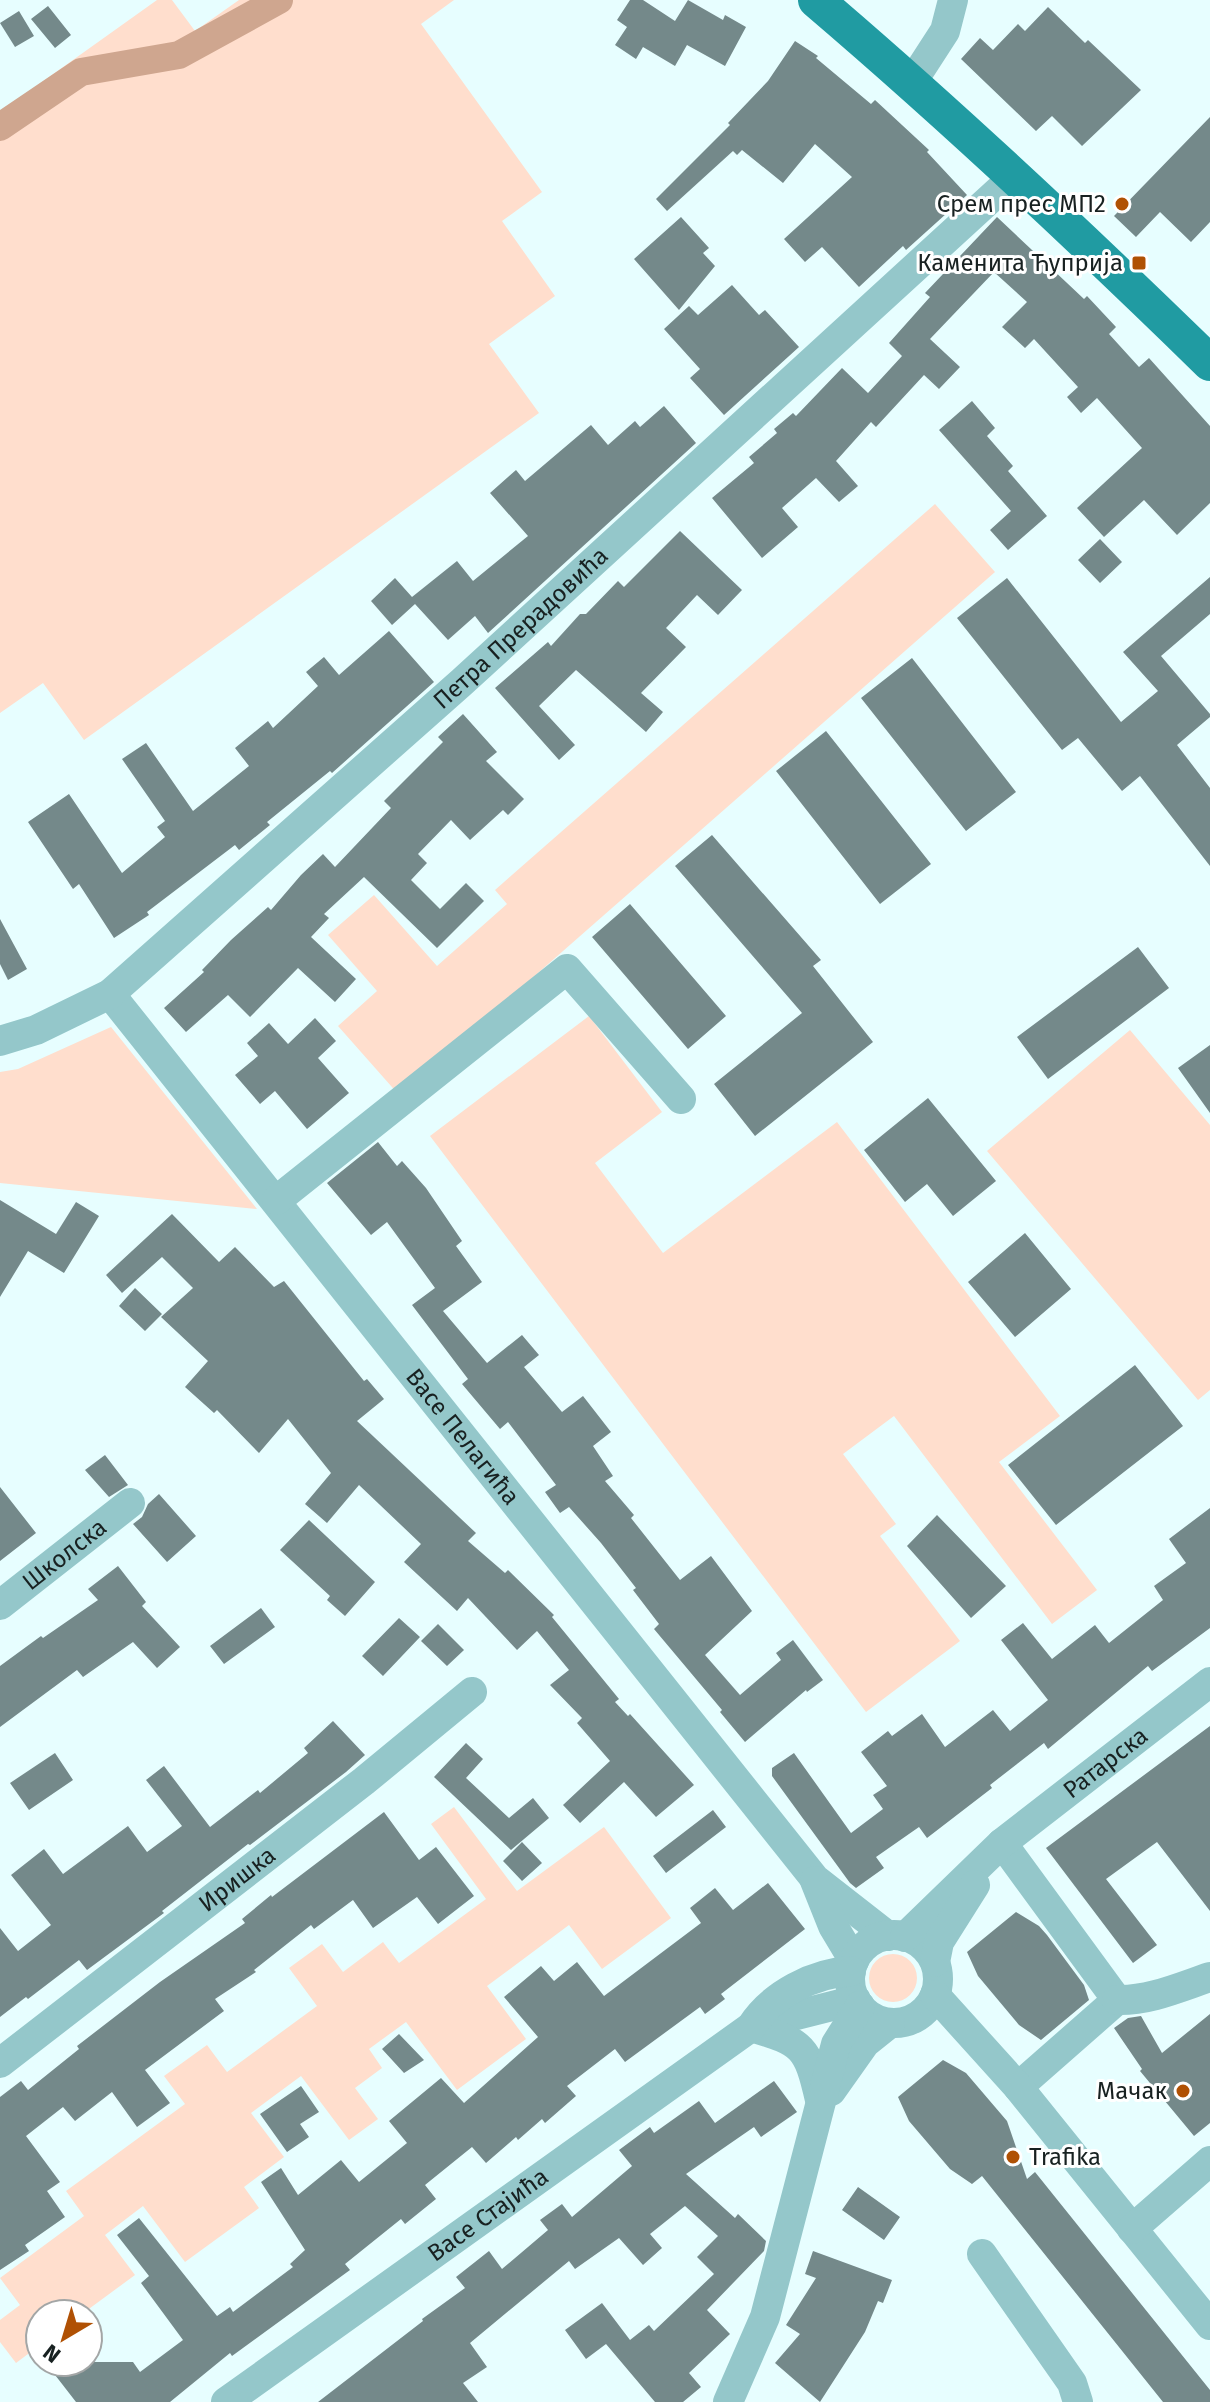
<svg xmlns="http://www.w3.org/2000/svg" width="1210" height="2402" font-family="'Fira Sans',sans-serif">
  <style>
    .green { fill: #ffdecd }
    .lines { fill: none; stroke-linecap: round; stroke-linejoin: round }
    .canal { stroke: #cfa68f; stroke-width: 28 }
    .building { fill: #74898a }
    .minor { stroke: #94c7ca; stroke-width: 30 }
    .major { stroke: #209ba2; stroke-width: 36 }
    .poi-dot { fill: #b05104; stroke: #fff; stroke-width: 3 }
    .labels { text-anchor: middle; stroke-width: 6; stroke-linejoin: round; paint-order: stroke }
    .poi-label { font-size: 24px; fill: #182121; stroke: #fff; text-anchor: end }
    .street-label { font-size: 24px; fill: #182121; stroke: #fff }
  </style>
  <rect width="100%" height="100%" fill="#e7feff"/>
  <!-- green -->
  <path class="green" d="M157,0H172L195,31L239,0H454L421,24L542,192L502,221L555,296L489,344L539,413L84,740L43,683L0,713V112Z
    M935,504L995,572L399,1095L338,1026L377,991L328,935L374,895L437,966L507,904L495,890Z
    M589,1016L662,1112L595,1163L663,1253L837,1122L1060,1416L999,1462L1097,1590L1052,1624L894,1416L843,1454L896,1524L880,1536L960,1641L866,1712L430,1136Z
    M111,1027L257,1209L0,1183V1072L18,1069Z
    M1130,1030L1210,1125V1390L1198,1400L987,1151Z
    M454,1807L517,1891L604,1827L671,1918L602,1969L569,1925L487,1986L526,2039L457,2090L406,2022L369,2049L382,2068L355,2088L378,2119L349,2140L301,2076L251,2113L284,2157L244,2187L259,2208L185,2262L143,2206L105,2235L135,2275L82,2314H40V2345L16,2363L0,2342V2320L20,2305L0,2278L84,2216L66,2191L185,2104L164,2076L207,2045L227,2072L317,2006L289,1968L322,1944L343,1972L383,1942L399,1963L486,1899L431,1824Z
    M869 1978a24 24 0 1 1 48 0a24 24 0 1 1-48 0Z"/>
  <g class="lines">
    <!-- canal -->
    <path class="canal" d="M0,127L81,72L179,55L279,0"/>
  </g>
  <!-- building -->
  <path class="building" d="M630,0H643L675,21L688,0L723,20L725,15L746,27L725,66L687,45L675,66L643,47L636,59L615,45L627,27L617,20Z
    M48,6L71,35L55,48L31,19Z
    M1048,7L1085,43L1088,40L1141,90L1082,146L1052,116L1036,131L961,59L980,38L993,50L1018,24L1025,31Z
    M19,11L34,36L15,47L0,23Z
    M795,41L818,56L816,58L871,104L875,100L929,150L927,152L967,195L906,250L903,246L859,287L822,247L805,262L784,239L852,177L815,144L783,183L742,150L737,155L733,151L667,211L656,199L730,125L728,123L768,81Z
    M1210,117V222L1191,242L1160,212L1136,237L1114,216Z
    M681,217L709,248L703,253L715,266L679,310L634,259Z
    M997,217L1084,299L1087,296L1116,327L1109,334L1139,367L1149,358L1210,426V503L1177,535L1144,500L1104,537L1077,508L1142,448L1097,398L1081,413L1067,397L1078,387L1034,339L1025,348L1002,327L1027,302L994,272L930,339L960,367L939,389L924,375L876,427L871,422L836,461L858,486L839,502L816,478L782,508L798,527L762,558L712,498L754,463L749,457L777,433L774,429L793,413L796,416L842,368L868,393L902,356L889,343L930,297L925,293Z
    M732,285L759,315L765,310L799,347L724,415L690,378L700,369L664,329L689,306L698,315Z
    M972,401L995,428L987,436L1013,466L1008,471L1047,516L1008,550L990,530L1011,511L939,430Z
    M664,406L696,443L488,633L475,616L448,640L415,604L392,625L371,601L395,578L412,597L457,561L473,581L528,536L490,493L516,470L525,481L591,425L608,445L635,421L640,427Z
    M680,531L742,590L718,615L697,595L666,628L686,647L641,693L663,712L646,732L576,670L539,706L575,745L559,760L495,688L548,642L551,646L580,614H586L618,581L624,587Z
    M1100,539L1122,562L1100,583L1078,560Z
    M1210,577V614L1161,656L1210,714V717L1177,745L1210,788V866L1140,776L1122,791L1078,738L1062,750L957,618L1007,578L1121,722L1158,691L1123,652Z
    M389,631L434,682L332,773L330,771L267,822L270,825L239,850L235,845L147,912L149,915L114,938L79,884L73,889L28,822L69,794L122,873L165,837L157,827L165,821L122,759L146,743L193,811L249,766L235,748L268,721L273,728L318,686L306,672L324,657L339,675Z
    M912,658L1016,792L966,831L861,698Z
    M463,714L497,752L486,761L524,799L508,815L503,810L470,840L451,820L418,854L427,863L411,880L440,909L466,883L484,901L437,948L364,877L324,914L329,918L311,937L356,979L335,1002L298,968L250,1017L228,995L186,1032L164,1008L204,972L202,970L231,940L268,907L271,910L301,875L323,854L335,867L391,808L384,801L443,742L438,737Z
    M826,731L931,864L880,904L776,771Z
    M712,835L821,960L813,966L873,1042L755,1136L714,1084L802,1013L675,866Z
    M630,904L726,1016L688,1049L592,937Z
    M0,919L27,969L8,980L0,964Z
    M1138,947L1169,988L1048,1079L1017,1037Z
    M315,1018L336,1041L318,1058L349,1093L307,1129L275,1091L260,1104L235,1075L258,1056L247,1043L269,1023L288,1044Z
    M1210,1045V1113L1178,1068Z
    M928,1098L996,1181L953,1216L927,1184L905,1202L864,1150Z
    M378,1142L397,1166L402,1161L426,1188L462,1241L456,1246L482,1282L443,1311L487,1363L522,1335L539,1355L524,1367L562,1412L583,1396L611,1432L593,1446L613,1476L605,1481L634,1515L631,1518L680,1580L711,1556L752,1611L705,1655L740,1695L781,1660L776,1653L793,1640L823,1680L807,1692L806,1690L745,1742L720,1712L722,1710L654,1629L659,1624L633,1590L636,1588L601,1543L569,1507L560,1513L545,1492L556,1485L508,1422L500,1429L462,1384L468,1379L412,1305L435,1288L387,1222L371,1235L327,1183Z
    M0,1200L56,1234L76,1202L99,1216L64,1273L28,1251L0,1297Z
    M172,1214L219,1262L235,1247L274,1287L284,1281L364,1381L367,1379L384,1399L357,1421L476,1533L468,1541L505,1573L508,1570L554,1615L552,1617L619,1699L615,1702L628,1716L630,1714L694,1785L656,1817L624,1782L580,1823L563,1805L610,1761L577,1723L582,1718L550,1685L569,1670L537,1631L517,1650L468,1598L457,1611L404,1562L421,1544L359,1485L327,1523L305,1504L331,1473L288,1419L259,1453L217,1410L214,1413L185,1387L208,1361L161,1317L193,1288L162,1257L122,1293L106,1275Z
    M1025,1233L1071,1289L1015,1337L968,1282Z
    M135,1288L162,1314L145,1331L119,1306Z
    M1135,1365L1183,1426L1056,1525L1008,1465Z
    M105,1455L128,1485L109,1497L85,1470Z
    M0,1487L36,1533L0,1561Z
    M159,1494L196,1536L167,1562L133,1524L142,1517L148,1504Z
    M1210,1508V1628L1152,1671L1148,1666L1048,1749L1044,1743L990,1785L992,1788L927,1838L919,1827L876,1857L884,1868L856,1888L850,1883L772,1776V1768L794,1753L851,1833L883,1809L873,1795L887,1786L861,1752L888,1731L892,1736L922,1714L945,1747L993,1710L1010,1731L1048,1700L1001,1640L1023,1623L1052,1659L1095,1625L1109,1643L1163,1600L1154,1586L1186,1563L1169,1539Z
    M937,1515L1006,1586L971,1618L907,1546Z
    M309,1520L375,1582L345,1616L327,1600L330,1596L280,1550Z
    M118,1566L146,1602L142,1606L180,1647L157,1668L133,1642L83,1677L77,1670L0,1727V1666L41,1636L43,1638L98,1600L88,1589Z
    M261,1608L275,1627L224,1664L210,1646Z
    M399,1618L420,1637L383,1676L362,1656Z
    M438,1624L464,1650L447,1666L421,1641Z
    M333,1721L365,1755L346,1772L250,1845L248,1844L162,1911L164,1913L87,1970L79,1960L28,1999L26,1997L0,2017V1928L18,1951L51,1925L11,1875L44,1849L63,1874L128,1826L147,1852L182,1826L146,1780L164,1766L210,1827L258,1790L260,1793L308,1753L304,1748Z
    M1210,1726V1911L1157,1842L1106,1879L1157,1945L1133,1963L1046,1848Z
    M466,1743L483,1759L466,1778L509,1818L533,1798L549,1818L511,1850L434,1777Z
    M55,1753L73,1780L29,1810L10,1783Z
    M713,1810L726,1827L666,1873L653,1856Z
    M384,1812L419,1860L436,1847L474,1896L438,1924L417,1897L373,1928L353,1900L314,1929L311,1925L254,1970L256,1972L215,1999L224,2011L145,2070L170,2103L137,2127L112,2092L75,2121L63,2107L26,2136L60,2182L47,2191L65,2217L25,2245L29,2251L0,2270V2097L21,2081L28,2090L79,2049L77,2046L160,1982L245,1923L242,1919L271,1895L272,1897Z
    M522,1842L542,1863L522,1881L503,1861Z
    M768,1883L805,1929L721,1994L725,1999L705,2014L700,2007L625,2062L615,2049L567,2086L576,2096L545,2123L542,2119L518,2140L516,2137L486,2163L472,2147L425,2185L436,2199L405,2224L401,2219L345,2264L350,2270L232,2356L230,2353L170,2402H76L45,2362H133L140,2372L183,2340L141,2283L149,2276L117,2235L139,2218L217,2316L230,2307L233,2312L293,2267L290,2264L305,2250L261,2182L281,2168L298,2195L341,2160L359,2182L407,2143L389,2121L441,2078L464,2103L538,2037L504,1997L541,1966L554,1981L577,1962L604,1996L701,1923L690,1908L715,1888L733,1910Z
    M1016,1912L1039,1926L1047,1935L1084,1985L1089,2000L1041,2040L1019,2025L978,1976L967,1952Z
    M1210,2014V2123L1194,2136L1140,2071L1142,2069L1114,2028L1128,2018L1141,2016L1162,2053Z
    M399,2034L424,2060L404,2073L382,2049Z
    M943,2060L966,2073L1007,2121L1027,2179L1035,2172L1210,2390V2402H1163L982,2176L972,2184L950,2169L909,2121L898,2097Z
    M774,2081L797,2112L761,2137L754,2127L686,2174L735,2218L738,2214L766,2241L764,2251L707,2310L730,2334L689,2373L701,2387L683,2402H655L606,2344L586,2359L565,2330L602,2303L630,2340L649,2325L654,2331L714,2274L697,2257L718,2236L685,2206L650,2234L662,2248L643,2265L619,2238L575,2269L569,2261L470,2343L487,2367L463,2383L478,2402H318L423,2321L422,2319L465,2288L456,2277L489,2251L502,2269L548,2230L540,2220L562,2204L572,2217L632,2166L619,2150L650,2127L654,2133L699,2101L715,2123Z
    M301,2086L319,2112L300,2124L309,2137L287,2152L260,2114Z
    M858,2187L900,2217L884,2240L842,2210Z
    M813,2251L892,2280L883,2303L878,2301L865,2332L820,2402L775,2363L800,2334L786,2325L816,2278L805,2274Z"/>
  <g class="lines">
    <!-- minor -->
    <g class="minor">
      <path d="M912,82L945,31L953,0"/>
      <path id="s1" d="M110,994L815,1879L888,1936"/>
      <path id="s2" d="M0,1041L36,1030L110,994L462,682L1015,176"/>
      <path d="M277,1200L567,969L681,1099"/>
      <path id="s3" d="M0,1605L130,1503"/>
      <path d="M1002,1843L1117,2000L1018,2087"/>
      <path d="M815,1881L833,1926L854,1961"/>
      <circle cx="894" cy="1979" r="44"/>
      <path id="s4" d="M905,1937L1002,1843L1210,1682"/>
      <path d="M935,1962L939,1942L975,1885"/>
      <path d="M935,1995L1018,2087L1210,2325"/>
      <path d="M1117,2000C1149,2001 1180,1987 1210,1977"/>
      <path d="M753,2026L856,2000"/>
      <path d="M751,2027C803,2042 808,2047 820,2100"/>
      <path id="s5" d="M0,2063L364,1781L472,1692"/>
      <path d="M831,2091L865,2043L890,2023"/>
      <path d="M1132,2229L1210,2161"/>
      <path d="M982,2254L1072,2383L1078,2402"/>
      <path id="s6" d="M226,2402L751,2027C772,1994 814,1973 851,1971"/>
      <path d="M728,2402L765,2317L836,2044L860,2006"/>
    </g>
    <!-- major -->
    <path class="major" d="M816,0C952,116 1082,238 1210,363"/>
  </g>
  <!-- markers -->
  <g class="poi-dot">
    <circle cx="1122" cy="204" r="8"/>
    <rect x="1131" y="255" width="16" height="16" rx="4"/>
    <circle cx="1183" cy="2091" r="8"/>
    <circle cx="1013" cy="2157" r="8"/>
  </g>
  <g class="labels">
    <!-- poi labels -->
    <g class="poi-label">
      <text x="1106" y="212">Срем прес МП2</text>
      <text x="1123" y="271">Каменита Ћуприја</text>
      <text x="1167" y="2099">Мачак</text>
      <text x="1029" y="2165" text-anchor="start">Trafika</text>
    </g>
    <!-- street labels -->
    <g class="street-label">
      <text dy="8" stroke="none"><textPath href="#s2" startOffset="670">Петра Прерадовића</textPath></text>
      <text dy="8" stroke="none"><textPath href="#s1" startOffset="566">Васе Пелагића</textPath></text>
      <text dy="8" stroke="none"><textPath href="#s3" startOffset="82">Школска</textPath></text>
      <text dy="8" stroke="none"><textPath href="#s4" startOffset="266">Ратарска</textPath></text>
      <text dy="8" stroke="none"><textPath href="#s5" startOffset="300">Иришка</textPath></text>
      <text dy="8" stroke="none"><textPath href="#s6" startOffset="322">Васе Стајића</textPath></text>
    </g>
  </g>
  <!-- north arrow -->
  <g transform="translate(64 2338) rotate(218)"><circle r="38" fill="#ffffff" stroke="#a3a6a6" stroke-width="2"/>
  <path d="M0-6L14 30L0 20L-14 30Z" fill="#b05104"/>
  <text y="-12" font-size="22" font-weight="bold" text-anchor="middle" fill="#182121">N</text>
  </g>
</svg>
